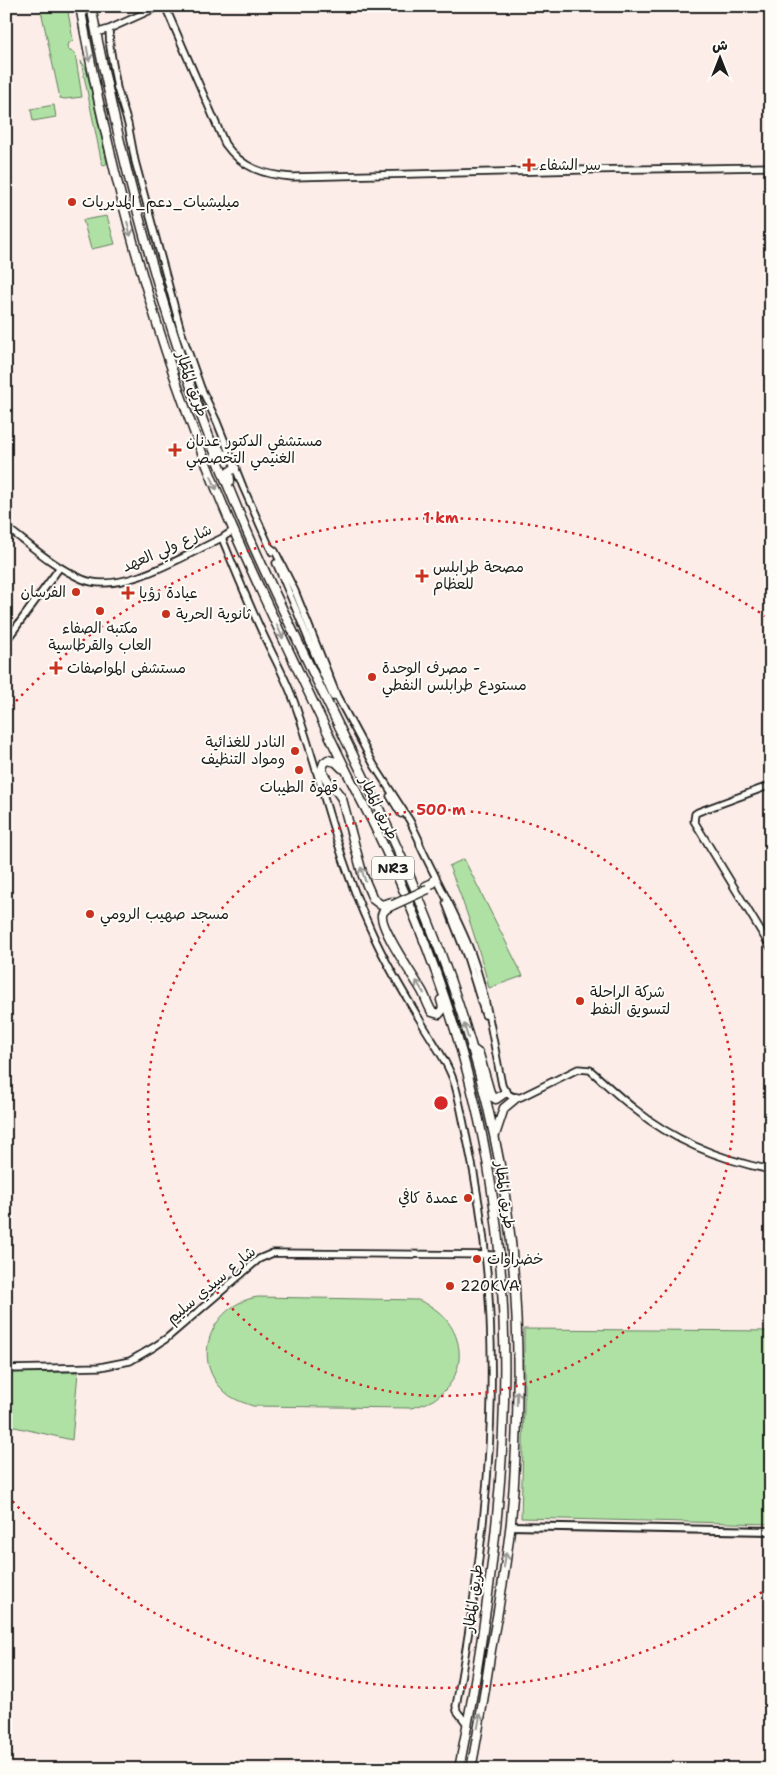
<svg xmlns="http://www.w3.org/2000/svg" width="777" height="1775" font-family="'Shantell Sans','Playpen Sans Arabic',sans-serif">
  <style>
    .green { fill: #aee1a3; stroke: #657e60 }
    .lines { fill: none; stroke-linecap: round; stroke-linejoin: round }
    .secondary-casing { stroke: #1c1c1c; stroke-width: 9 }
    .primary-casing { stroke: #1c1c1c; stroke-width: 10 }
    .highway-casing { stroke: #1c1c1c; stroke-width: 11 }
    .secondary { stroke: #fdfcf7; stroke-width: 5.5 }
    .primary { stroke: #fdfcf7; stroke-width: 6 }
    .highway { stroke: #fdfcf7; stroke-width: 8 }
    .highway-bridge-casing { stroke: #1c1c1c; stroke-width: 11; stroke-linecap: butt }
    .highway-bridge { stroke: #fdfcf7; stroke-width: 8 }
    .oneway { stroke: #989794 }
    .ring { fill: none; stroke: #d62828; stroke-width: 2.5; stroke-dasharray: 2.5 5 }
    .poi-dot { fill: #c8321e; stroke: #fdfcf7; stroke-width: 2 }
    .labels { text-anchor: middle; stroke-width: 4; stroke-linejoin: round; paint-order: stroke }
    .shield { fill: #fdfcf7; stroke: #605f5e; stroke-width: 1 }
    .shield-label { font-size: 14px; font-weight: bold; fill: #1c1c1c }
    .poi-label { font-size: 15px; fill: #1c1c1c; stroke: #fdfcf7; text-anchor: start }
    .street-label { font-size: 15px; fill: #1c1c1c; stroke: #fdfcf7 }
    .centre { fill: #d62828; stroke: #fdfcf7; stroke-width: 2.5 }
    .ring-label { font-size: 15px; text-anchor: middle; font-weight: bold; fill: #d62828; stroke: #fdfcf7; stroke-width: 4; stroke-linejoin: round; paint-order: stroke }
  </style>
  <rect width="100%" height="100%" fill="#fcede8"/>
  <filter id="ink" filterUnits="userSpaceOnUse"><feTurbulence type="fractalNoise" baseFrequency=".02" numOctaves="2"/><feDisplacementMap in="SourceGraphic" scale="10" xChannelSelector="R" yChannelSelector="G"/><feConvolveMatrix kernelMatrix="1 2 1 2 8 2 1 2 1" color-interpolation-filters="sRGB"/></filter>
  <g filter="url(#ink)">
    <!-- green -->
    <path class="green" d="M40,6H67L73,40L67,45L68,50L75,53L82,97L65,99L60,98Z
      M81,61L86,68L107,163L105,165L102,164Z
      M54,105L56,117L33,121L31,109Z
      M107,216L115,244L91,249L83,220Z
      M464,859L523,976L489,988C478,944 466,908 449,866Z
      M258,1297L418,1300C464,1317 475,1373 433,1400C426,1404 418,1406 411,1408L253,1406C242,1402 231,1399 223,1390C189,1357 214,1303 258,1297Z
      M524,1329L771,1331V1524L521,1518L524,1408Z
      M78,1372L72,1440L6,1425V1373Z"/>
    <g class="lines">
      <defs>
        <path id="secondary" d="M165,6L225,144C242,168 264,175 292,177L581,170L771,167
          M109,29L110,47L117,88L128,124L135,161L181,331L201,388L217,422L243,487L272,552
          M96,33L109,29L160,6
          M6,527C30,545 54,567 82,579C121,596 185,555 222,538L234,530
          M222,538C235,570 248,602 263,634C274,658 288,682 296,707C322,781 337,857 370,928C384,960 402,990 420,1020C432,1041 448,1062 455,1085C460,1102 463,1121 467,1139C509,1330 491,1516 456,1706L457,1711L467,1724
          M271,548L275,551L295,591L337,696L374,765L410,821L419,840L420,845C437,882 458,917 472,955C487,997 493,1041 502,1085C505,1094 512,1098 521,1097L578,1069L590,1070C605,1083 620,1098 636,1110C675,1142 722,1160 771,1170
          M276,563C296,607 313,653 333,697
          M6,641L60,567
          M771,785L698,812L695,814L694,821L771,948
          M390,796L401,814
          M446,903L467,957L485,1015
          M6,1369L100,1367L130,1361L154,1347L167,1338L259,1259L273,1253L500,1255"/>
        <path id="primary" d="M510,1526L771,1531"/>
        <path id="highway" d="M80,6C112,185 161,362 233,529C268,608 305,686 343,764C352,783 362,802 372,821C415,910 451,1003 474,1099C528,1319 502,1549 459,1769
          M91,6C125,184 174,362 246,529C290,631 342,729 389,830C434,927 472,1030 494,1135C521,1259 522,1396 511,1522C506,1565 499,1608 491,1650C485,1690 479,1729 471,1769
          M215,443L222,454L231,457
          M230,481L229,472L235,468
          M342,768L336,762L328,760L324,763L322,769C324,781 336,788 342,799L363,876L373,899L381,905L392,902
          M426,886L433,883L435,879
          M393,905C388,908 383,909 382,915C380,929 414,977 422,991C426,998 428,1006 432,1012L439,1014C444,1009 443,1006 441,1000
          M471,1048L479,1054L491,1096L496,1099L506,1092
          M495,1135L504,1108L516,1098"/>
      </defs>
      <!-- secondary casing -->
      <use href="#secondary" class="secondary-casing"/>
      <!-- primary casing -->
      <use href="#primary" class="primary-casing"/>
      <!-- highway casing -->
      <use href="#highway" class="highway-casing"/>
      <!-- secondary -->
      <use href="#secondary" class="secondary"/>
      <!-- primary -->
      <use href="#primary" class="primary"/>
      <!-- highway -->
      <use href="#highway" class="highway"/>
      <defs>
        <path id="highway-bridge" d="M393,905L428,889"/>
      </defs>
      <!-- highway-bridge casing -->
      <use href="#highway-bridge" class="highway-bridge-casing"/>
      <!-- highway-bridge -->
      <use href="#highway-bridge" class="highway-bridge"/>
    </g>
    <!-- one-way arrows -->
    <defs><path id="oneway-shaft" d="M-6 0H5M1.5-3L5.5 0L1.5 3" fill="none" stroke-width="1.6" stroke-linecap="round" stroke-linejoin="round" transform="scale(1.25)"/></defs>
    <g class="oneway">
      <use href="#oneway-shaft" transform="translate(88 54) rotate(80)"/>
      <use href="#oneway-shaft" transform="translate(129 229) rotate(76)"/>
      <use href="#oneway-shaft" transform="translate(214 483) rotate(67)"/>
      <use href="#oneway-shaft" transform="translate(280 632) rotate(66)"/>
      <use href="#oneway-shaft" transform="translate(363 874) rotate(-108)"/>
      <use href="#oneway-shaft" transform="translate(420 987) rotate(-122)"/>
      <use href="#oneway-shaft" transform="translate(466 1031) rotate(-106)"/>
      <use href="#oneway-shaft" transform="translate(517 1398) rotate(-88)"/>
      <use href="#oneway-shaft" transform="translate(505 1560) rotate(-82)"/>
      <use href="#oneway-shaft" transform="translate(479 1721) rotate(-80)"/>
    </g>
  </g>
  <!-- distance rings -->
  <g class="ring">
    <circle cx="441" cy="1103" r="293"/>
    <path d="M768 1588A585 585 0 0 1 6 1494M6 712A585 585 0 0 1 768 618"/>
  </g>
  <!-- markers -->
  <g class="poi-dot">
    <path d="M526.5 157.5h5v5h5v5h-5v5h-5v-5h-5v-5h5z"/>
    <circle cx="72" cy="202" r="5"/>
    <path d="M172.5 442.5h5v5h5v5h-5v5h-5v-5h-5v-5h5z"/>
    <path d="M419.5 568.5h5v5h5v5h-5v5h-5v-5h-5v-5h5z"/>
    <circle cx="76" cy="592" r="5"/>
    <path d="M125.5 585.5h5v5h5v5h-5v5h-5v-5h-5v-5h5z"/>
    <circle cx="100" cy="611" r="5"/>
    <circle cx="166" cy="614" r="5"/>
    <path d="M53.5 660.5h5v5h5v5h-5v5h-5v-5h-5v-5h5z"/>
    <circle cx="372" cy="677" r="5"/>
    <circle cx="295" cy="751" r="5"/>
    <circle cx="299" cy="770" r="5"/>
    <circle cx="90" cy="914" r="5"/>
    <circle cx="580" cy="1001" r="5"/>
    <circle cx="468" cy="1198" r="5"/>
    <circle cx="477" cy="1259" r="5"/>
    <circle cx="450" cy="1286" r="5"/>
  </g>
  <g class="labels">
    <!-- shield labels -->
    <rect class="shield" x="372" y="856.5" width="42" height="23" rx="4"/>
    <g class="shield-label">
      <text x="393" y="873">NR3</text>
    </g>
    <!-- poi labels -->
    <g class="poi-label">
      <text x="539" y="170">سر الشفاء</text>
      <text x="82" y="207">ميليشيات_دعم_المديريات</text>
      <text x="186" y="446">مستشفي الدكتور عدنان<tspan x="186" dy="17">الغنيمي التخصصي</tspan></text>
      <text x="433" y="572">مصحة طرابلس<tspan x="433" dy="17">للعظام</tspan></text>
      <text x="66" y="597" text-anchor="end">الفرسان</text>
      <text x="139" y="598">عيادة رؤيا</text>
      <text x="176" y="619">ثانوية الحرية</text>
      <text x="100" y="633" text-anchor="middle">مكتبه الصفاء<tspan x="100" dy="17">العاب والقرطاسية</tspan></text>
      <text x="67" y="673">مستشفى المواصفات</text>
      <text x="382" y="673">مصرف الوحدة -<tspan x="382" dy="17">مستودع طرابلس النفطي</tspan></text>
      <text x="285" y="747" text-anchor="end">النادر للغذائية<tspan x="285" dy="17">ومواد التنظيف</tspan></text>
      <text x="299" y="792" text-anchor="middle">قهوة الطيبات</text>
      <text x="100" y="919">مسجد صهيب الرومي</text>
      <text x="590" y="997">شركة الراحلة<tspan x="590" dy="17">لتسويق النفط</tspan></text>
      <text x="458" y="1203" text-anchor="end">عمدة كافي</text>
      <text x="487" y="1264">خضراوات</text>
      <text x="460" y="1291">220KVA</text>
    </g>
    <!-- street labels -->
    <g class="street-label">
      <text transform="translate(192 384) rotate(71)" y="5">طريق المطار</text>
      <text transform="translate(167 548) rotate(-24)" y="5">شارع ولي العهد</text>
      <text transform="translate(379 808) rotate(64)" y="5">طريق المطار</text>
      <text transform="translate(505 1195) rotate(82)" y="5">طريق المطار</text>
      <text transform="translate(211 1285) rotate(-40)" y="5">شارع سيدي سليم</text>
      <text transform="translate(473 1598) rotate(-82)" y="5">طريق المطار</text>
    </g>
  </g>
  <circle cx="441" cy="1103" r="8" class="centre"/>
  <g class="ring-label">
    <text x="441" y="523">1 km</text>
    <text x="441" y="815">500 m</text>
  </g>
  <!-- margin -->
  <rect width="777" height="1775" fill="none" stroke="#fdfcf7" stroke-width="25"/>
  <rect x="12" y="12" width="752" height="1750" fill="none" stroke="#1c1c1c" stroke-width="2" filter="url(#ink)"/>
  <!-- north arrow -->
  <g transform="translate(720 58)" stroke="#fdfcf7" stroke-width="4" paint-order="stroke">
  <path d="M0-4L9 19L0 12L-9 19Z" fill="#1c1c1c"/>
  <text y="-8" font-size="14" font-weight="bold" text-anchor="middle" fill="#1c1c1c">ش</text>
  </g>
</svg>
